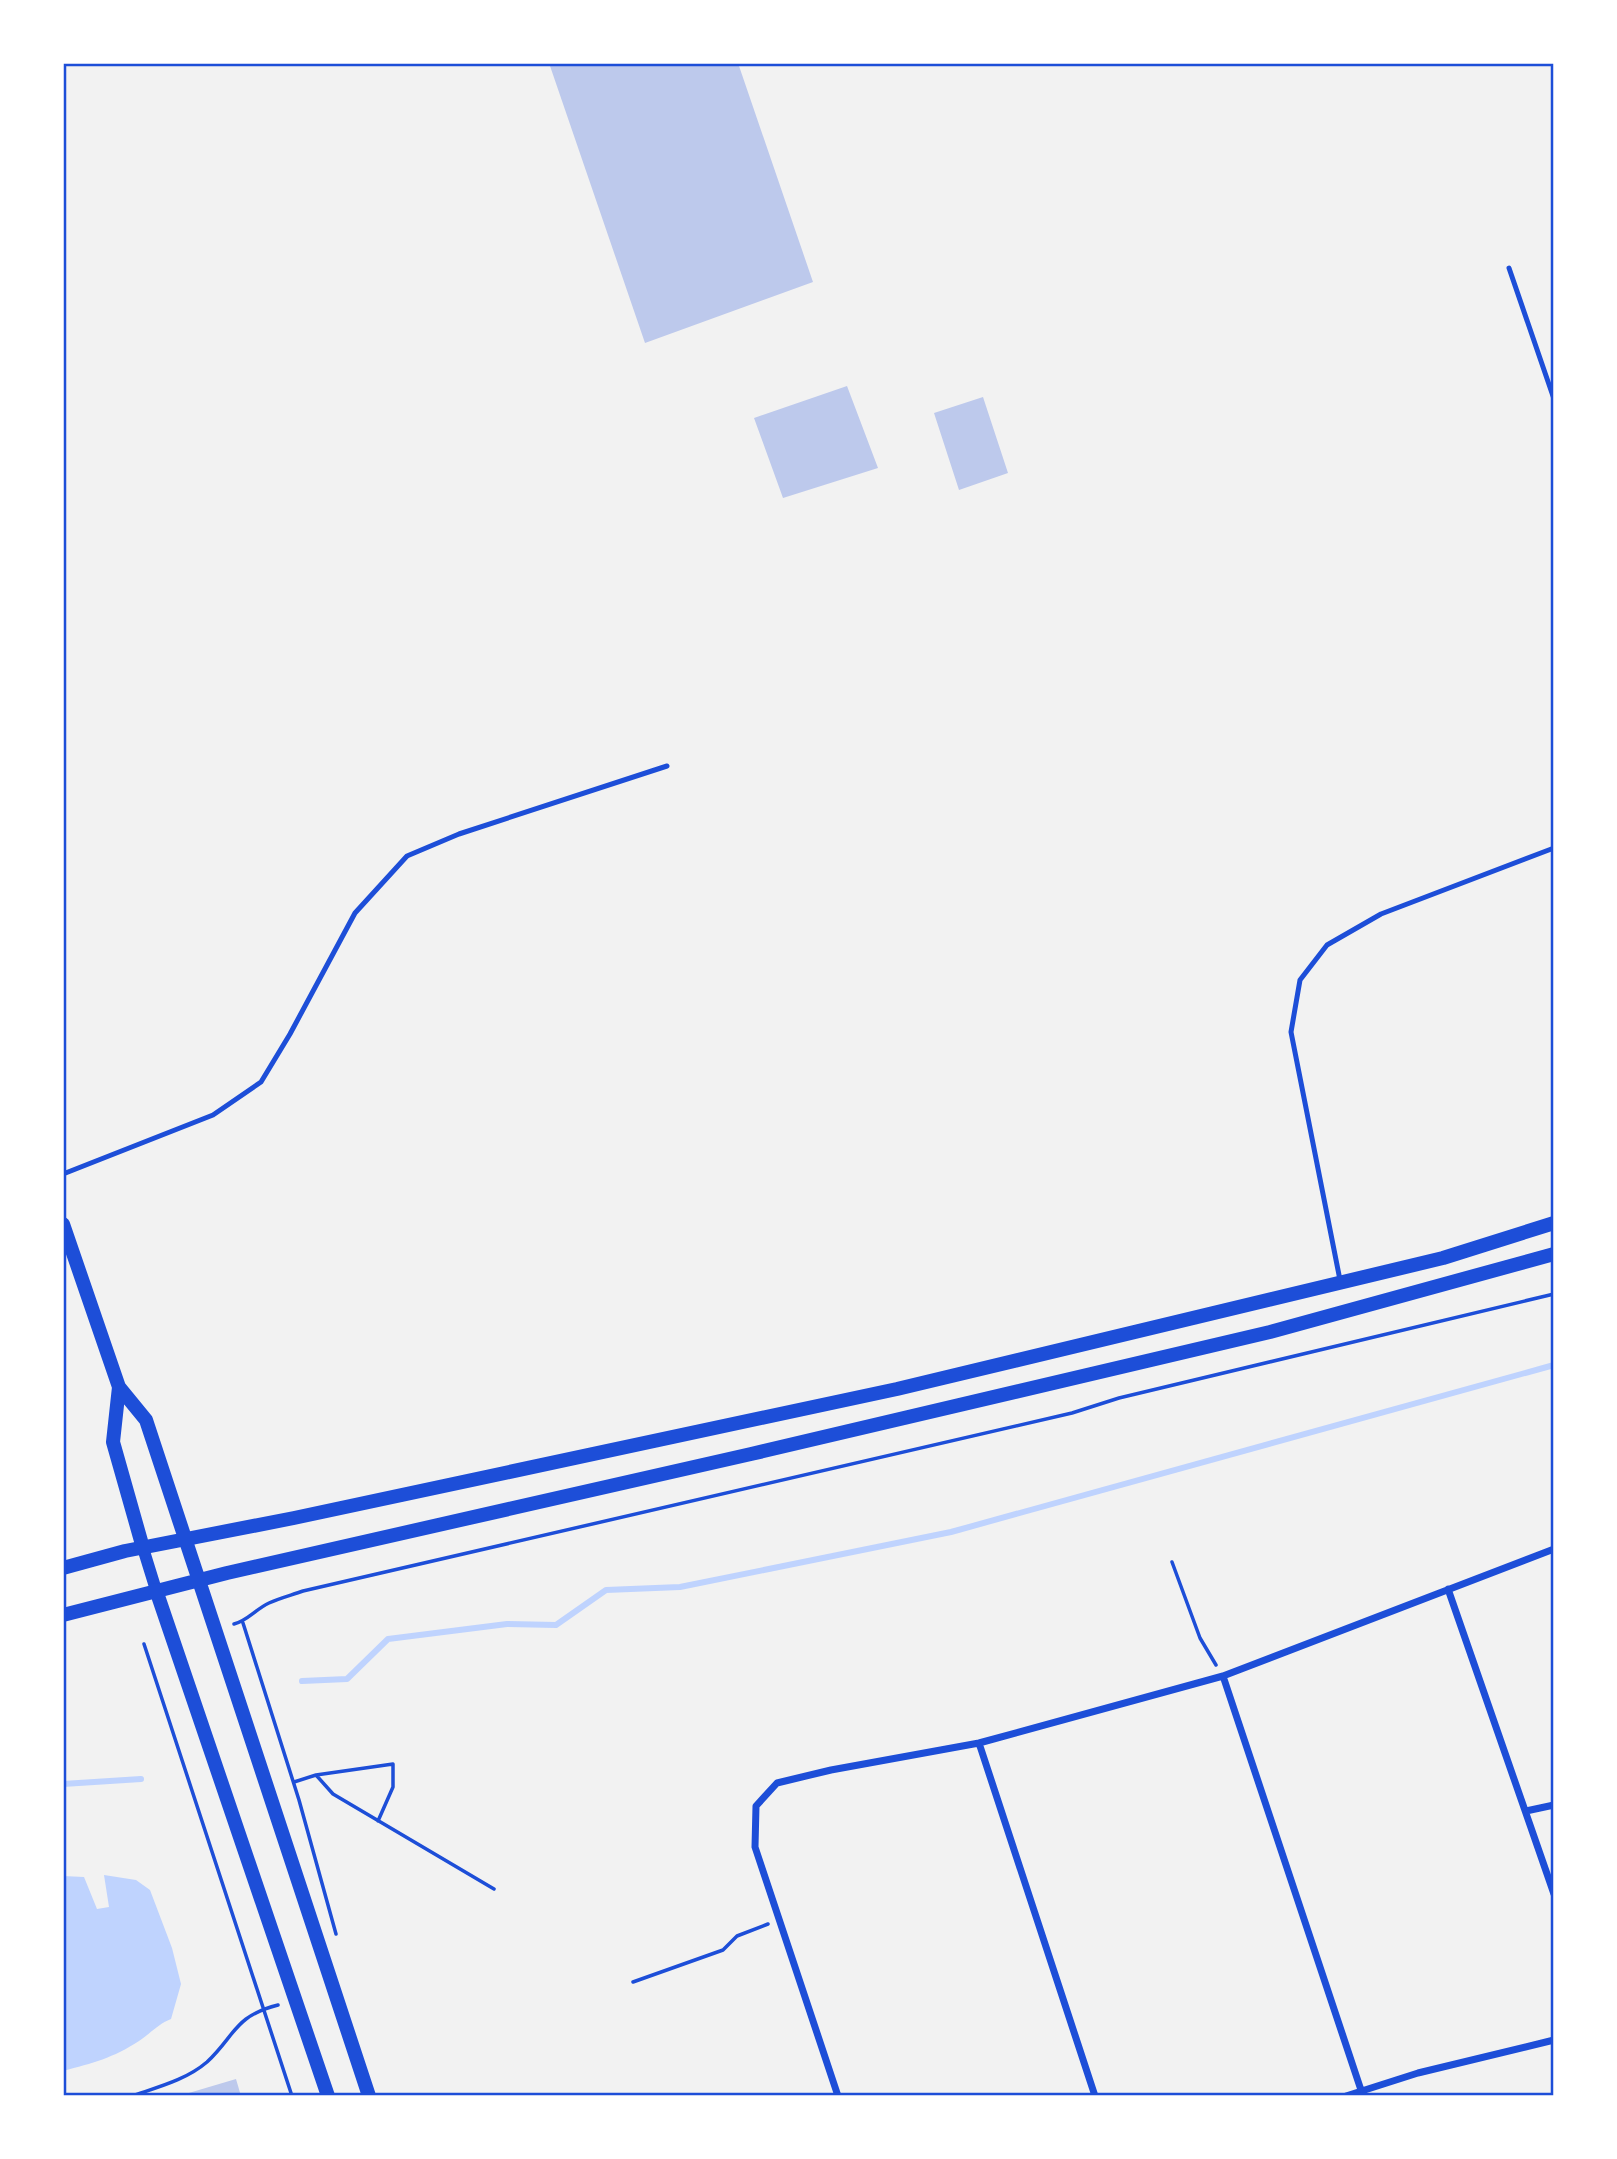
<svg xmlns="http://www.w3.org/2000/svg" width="1617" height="2159" font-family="'Times New Roman',serif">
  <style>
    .water { fill: #bfd3fe }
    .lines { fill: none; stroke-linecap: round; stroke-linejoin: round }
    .stream { stroke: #bfd3fe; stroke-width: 6 }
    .building { fill: #bdc9ec }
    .path { stroke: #1d4ed8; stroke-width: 3.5 }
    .service { stroke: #1d4ed8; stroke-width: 5 }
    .minor { stroke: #1d4ed8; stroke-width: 7 }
    .tertiary { stroke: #1d4ed8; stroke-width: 12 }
    .secondary { stroke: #1d4ed8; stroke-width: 14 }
    .neatline { fill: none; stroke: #1d4ed8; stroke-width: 2.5 }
  </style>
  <rect width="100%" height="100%" fill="#f2f2f2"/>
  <!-- water -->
  <path class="water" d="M104,1875L136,1880L150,1890L172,1948L181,1984L171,2019C158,2024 151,2033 139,2041C113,2058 93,2063 63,2071V1876L84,1877L97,1909L109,1907Z"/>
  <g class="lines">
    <!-- stream -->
    <path class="stream" d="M302,1681L347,1679L388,1639L507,1624L556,1625L606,1590L680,1587L951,1532L1554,1365
      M63,1784L141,1779"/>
  </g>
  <!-- building -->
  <path class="building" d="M549,63H738L813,282L645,343Z
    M847,386L878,468L783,498L754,418Z
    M983,397L1008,473L959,490L934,413Z
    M236,2079L241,2096H182V2095Z"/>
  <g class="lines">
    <!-- path -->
    <path class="path" d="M1172,1562L1200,1638L1216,1665
      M243,1623L299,1800L336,1934
      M234,1624C247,1621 256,1609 269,1603C280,1598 292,1595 303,1591L1072,1413L1119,1398L1554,1294
      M144,1644L292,2096
      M316,1775L333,1794L494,1889
      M294,1782L316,1775L393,1764V1787L378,1821
      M633,1982L723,1950L737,1936L768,1924
      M132,2096C158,2087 186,2080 207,2062C235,2036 234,2016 278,2005"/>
    <!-- service -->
    <path class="service" d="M1509,268L1554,399
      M63,1174L213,1115L261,1082L290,1034L355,913L407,856L459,834L667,766
      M1340,1280L1291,1032L1300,980L1327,945L1381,914L1554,848"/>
    <!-- minor -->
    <path class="minor" d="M1448,1589L1554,1894
      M1223,1676L1363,2096
      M979,1743L1095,2096
      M1526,1811L1554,1805
      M838,2096L755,1847L756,1806L777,1783L831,1770L979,1743L1223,1676L1554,1549
      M1346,2096L1418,2073L1554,2040"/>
    <!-- tertiary -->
    <path class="tertiary" d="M143,1548L156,1590"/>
    <!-- secondary -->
    <path class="secondary" d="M63,1224L119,1387L146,1420L369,2096
      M119,1387L113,1442L143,1548
      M63,1568L125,1551L294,1518L897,1389L1443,1258L1554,1223
      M156,1590L328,2096
      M63,1615L227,1573L751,1454L1270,1332L1554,1254"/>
  </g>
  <!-- border -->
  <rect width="1617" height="2159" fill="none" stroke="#ffffff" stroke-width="130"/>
  <rect x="65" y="65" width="1487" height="2029" class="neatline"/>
</svg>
